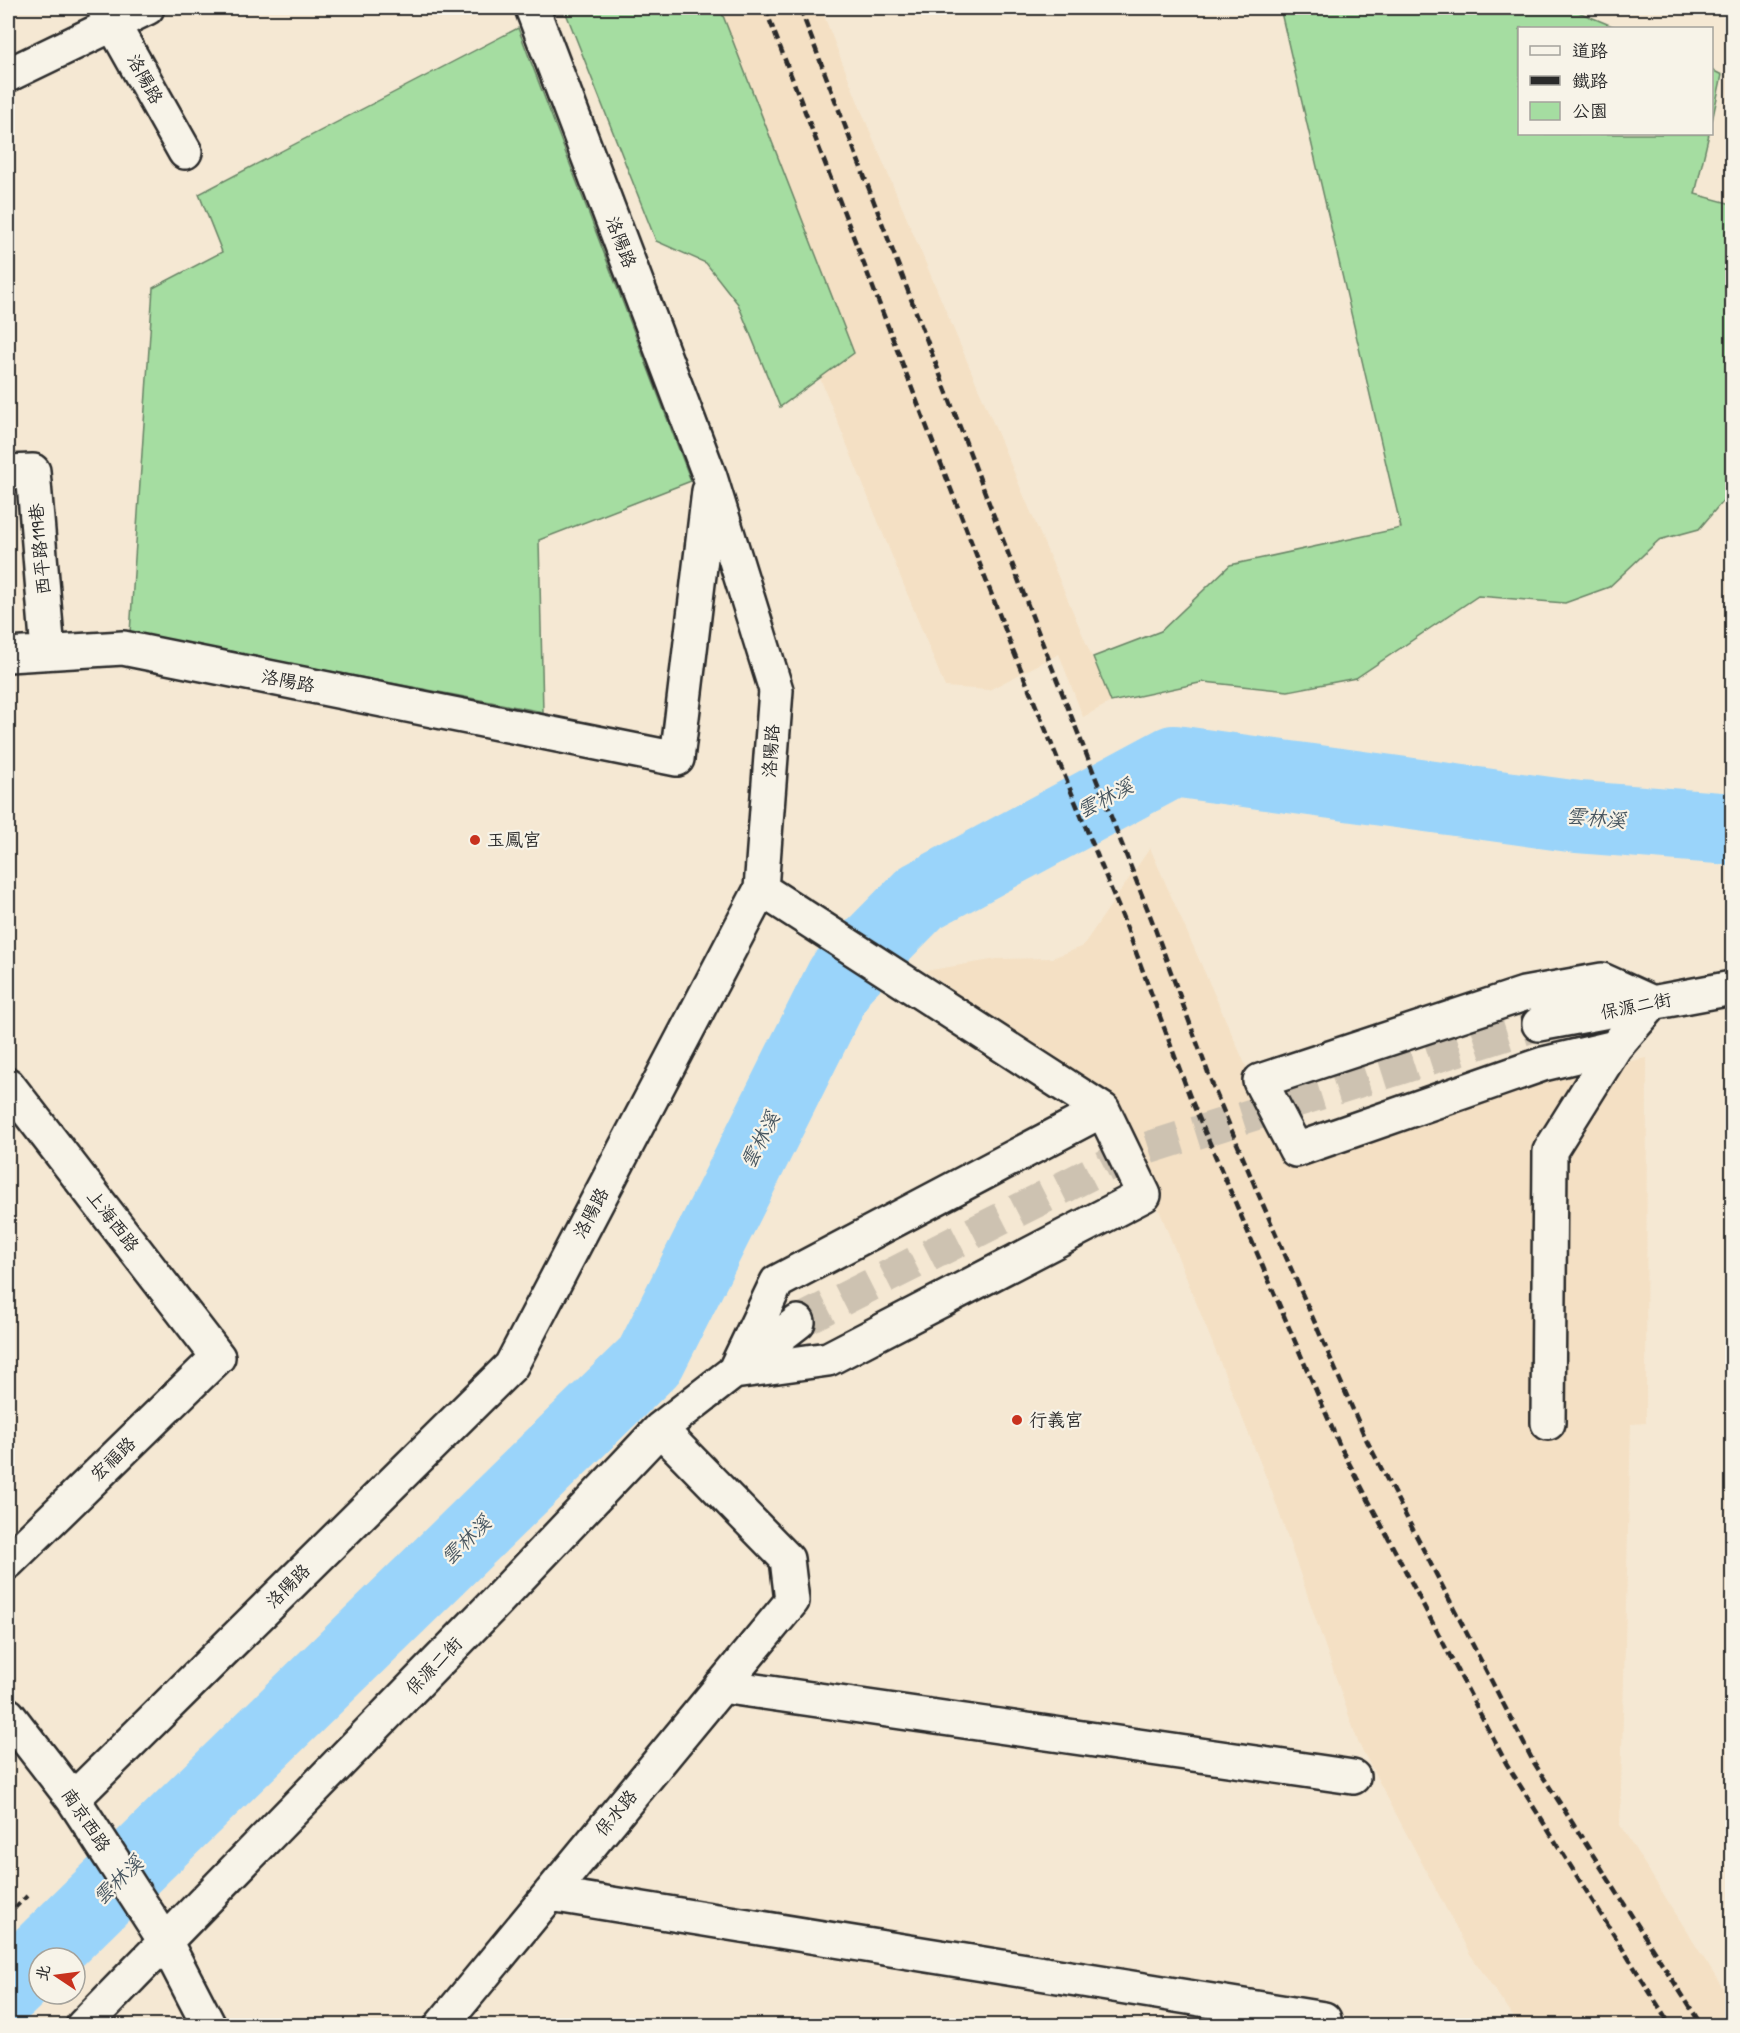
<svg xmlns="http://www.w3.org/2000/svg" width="1740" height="2033" font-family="'Patrick Hand','LXGW WenKai TC',sans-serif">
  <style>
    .built { fill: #f4e0c4 }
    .green { fill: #a5dda1; stroke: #688466; stroke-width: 1.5 }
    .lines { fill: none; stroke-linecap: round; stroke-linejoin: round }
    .river { stroke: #9ad4fa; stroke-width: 72 }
    .minor-tunnel { stroke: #cdc2b1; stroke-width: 33; stroke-dasharray: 33 16; stroke-linecap: butt }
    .minor-casing { stroke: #2b2b2b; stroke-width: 38 }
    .path { stroke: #2b2b2b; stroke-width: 4; stroke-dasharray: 6 4.5; stroke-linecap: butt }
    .minor { stroke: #f7f3e8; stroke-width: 33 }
    .rail { stroke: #2b2b2b; stroke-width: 4.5; stroke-dasharray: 9 4.5; stroke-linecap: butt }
    .poi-dot { fill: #c8321e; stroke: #f7f3e8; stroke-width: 2 }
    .labels { text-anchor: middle; stroke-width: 4.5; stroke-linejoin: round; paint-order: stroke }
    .street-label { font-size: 18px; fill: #2b2b2b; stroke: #f7f3e8 }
    .poi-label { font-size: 18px; fill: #2b2b2b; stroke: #f7f3e8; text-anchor: start }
    .water-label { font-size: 20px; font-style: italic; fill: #47555f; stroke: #f7f3e8 }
  </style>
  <rect width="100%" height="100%" fill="#f5e8d3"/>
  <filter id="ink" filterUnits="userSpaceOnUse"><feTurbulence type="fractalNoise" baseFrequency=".0167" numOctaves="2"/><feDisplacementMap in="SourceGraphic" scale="12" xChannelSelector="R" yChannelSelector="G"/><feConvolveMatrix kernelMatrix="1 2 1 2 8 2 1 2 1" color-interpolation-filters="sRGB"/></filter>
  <g filter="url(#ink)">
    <!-- built -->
    <path class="built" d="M720,8H821L861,110L1111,702L1083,717L1059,654L989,690L945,687L820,378L853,353Z
      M1150,848L1289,1164L1547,1076L1647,1058L1646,1423L1631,1424L1620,1825L1732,2003V2025H1519L1470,1954L1358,1742L1272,1492L1116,1102L925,971L997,959L1052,958L1082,947Z"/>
    <!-- green -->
    <path class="green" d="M564,8H720L854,353L780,407L738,304L706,263L656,241Z
      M1280,8H1569L1617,28H1520V134H1709L1695,194L1732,204V490L1699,529L1659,540L1609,587L1565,603L1478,596L1356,678L1288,691L1204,682L1111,702L1093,657L1161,631L1230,565L1401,528Z
      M518,28L691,481L539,540L543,712L130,633L153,288L222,252L199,194Z
      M1712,70L1722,75L1712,121Z"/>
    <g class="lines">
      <!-- river -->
      <path class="river" d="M8,1988L650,1360L841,978L921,897L1174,761L1578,817L1732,829"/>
      <!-- minor-tunnel -->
      <path class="minor-tunnel" d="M798,1322L1129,1154L1539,1024"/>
      <defs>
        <path id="minor" d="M104,8L185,152
          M8,75L147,8
          M8,472L33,471L48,652
          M8,655L123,648L677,759L709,491
          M761,889L1103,1110
          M1602,980L1653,1003L1615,1047L1543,1064L1296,1150L1260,1081L1524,994Z
          M1539,1024L1732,988
          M8,1085L218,1357L8,1562
          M1103,1110L1144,1195L828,1359L734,1372L777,1282Z
          M1548,1423L1550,1151L1615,1047
          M721,1686L1353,1777
          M8,1715L73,1799L88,1822L165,1941L209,2026
          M73,1799L511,1366L761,889L776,690L710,477L532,8
          M550,1894L1324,2019
          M83,2026L495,1603L660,1429L798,1322
          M441,2026L792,1601L787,1559L660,1429"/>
      </defs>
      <!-- minor casing -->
      <use href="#minor" class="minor-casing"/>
      <!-- path -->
      <path class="path" d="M8,1915L27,1896"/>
      <!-- minor -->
      <use href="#minor" class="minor"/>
      <!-- rail -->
      <path class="rail" d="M765,8L1013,650L1125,923L1190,1097L1339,1444L1506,1763L1671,2026
        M800,8L1042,642L1151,918L1213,1086L1257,1191L1365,1437L1533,1761L1702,2026"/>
    </g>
  </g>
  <!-- markers -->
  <g class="poi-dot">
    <circle cx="475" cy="840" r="6"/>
    <circle cx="1017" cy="1420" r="6"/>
  </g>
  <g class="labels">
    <!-- street labels -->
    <g class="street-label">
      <text transform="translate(145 79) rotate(61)" y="6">洛陽路</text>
      <text transform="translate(621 242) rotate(69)" y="6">洛陽路</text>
      <text transform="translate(40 549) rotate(-95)" y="6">西平路119巷</text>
      <text transform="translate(288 681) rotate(11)" y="6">洛陽路</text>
      <text transform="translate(771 751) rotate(-86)" y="6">洛陽路</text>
      <text transform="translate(1636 1006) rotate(-11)" y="6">保源二街</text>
      <text transform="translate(591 1213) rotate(-62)" y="6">洛陽路</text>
      <text transform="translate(113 1221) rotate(52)" y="6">上海西路</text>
      <text transform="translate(113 1459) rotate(-44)" y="6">宏福路</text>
      <text transform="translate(288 1586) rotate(-45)" y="6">洛陽路</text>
      <text transform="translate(434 1666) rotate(-46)" y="6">保源二街</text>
      <text transform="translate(616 1813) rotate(-50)" y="6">保水路</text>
      <text transform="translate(86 1820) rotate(56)" y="6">南京西路</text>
    </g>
    <!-- poi labels -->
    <g class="poi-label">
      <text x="487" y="846">玉鳳宮</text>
      <text x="1029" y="1426">行義宮</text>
    </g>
    <!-- water labels -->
    <g class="water-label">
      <text transform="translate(1105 798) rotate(-28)" y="7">雲林溪</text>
      <text transform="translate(1596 818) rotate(5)" y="7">雲林溪</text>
      <text transform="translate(760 1140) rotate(-63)" y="7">雲林溪</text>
      <text transform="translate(466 1540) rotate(-44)" y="7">雲林溪</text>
      <text transform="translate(118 1880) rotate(-44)" y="7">雲林溪</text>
    </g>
  </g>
  <!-- margin -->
  <rect width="1740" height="2033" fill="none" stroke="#f7f3e8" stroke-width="30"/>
  <rect x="15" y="15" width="1710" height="2003" fill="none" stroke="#2b2b2b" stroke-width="2" filter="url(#ink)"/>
  <!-- legend -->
  <rect x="1518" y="27" width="195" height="108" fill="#f7f3e8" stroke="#a5a39c" stroke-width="1.5"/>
  <rect x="1530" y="46" width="30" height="9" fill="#f7f3e8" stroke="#a5a39c" stroke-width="1.5"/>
  <text x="1572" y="57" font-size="18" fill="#2b2b2b">道路</text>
  <rect x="1530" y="76" width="30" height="9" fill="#2b2b2b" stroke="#a5a39c" stroke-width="1.5"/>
  <text x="1572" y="87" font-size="18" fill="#2b2b2b">鐵路</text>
  <rect x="1530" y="102" width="30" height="18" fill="#a5dda1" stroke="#a5a39c" stroke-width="1.5"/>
  <text x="1572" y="117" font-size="18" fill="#2b2b2b">公園</text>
  <!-- north arrow -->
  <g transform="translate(57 1976) rotate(283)"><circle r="28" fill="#f7f3e8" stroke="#a5a39c" stroke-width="1.5"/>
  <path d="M0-4.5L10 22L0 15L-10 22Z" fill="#c8321e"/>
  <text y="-9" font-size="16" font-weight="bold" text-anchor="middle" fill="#2b2b2b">北</text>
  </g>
</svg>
